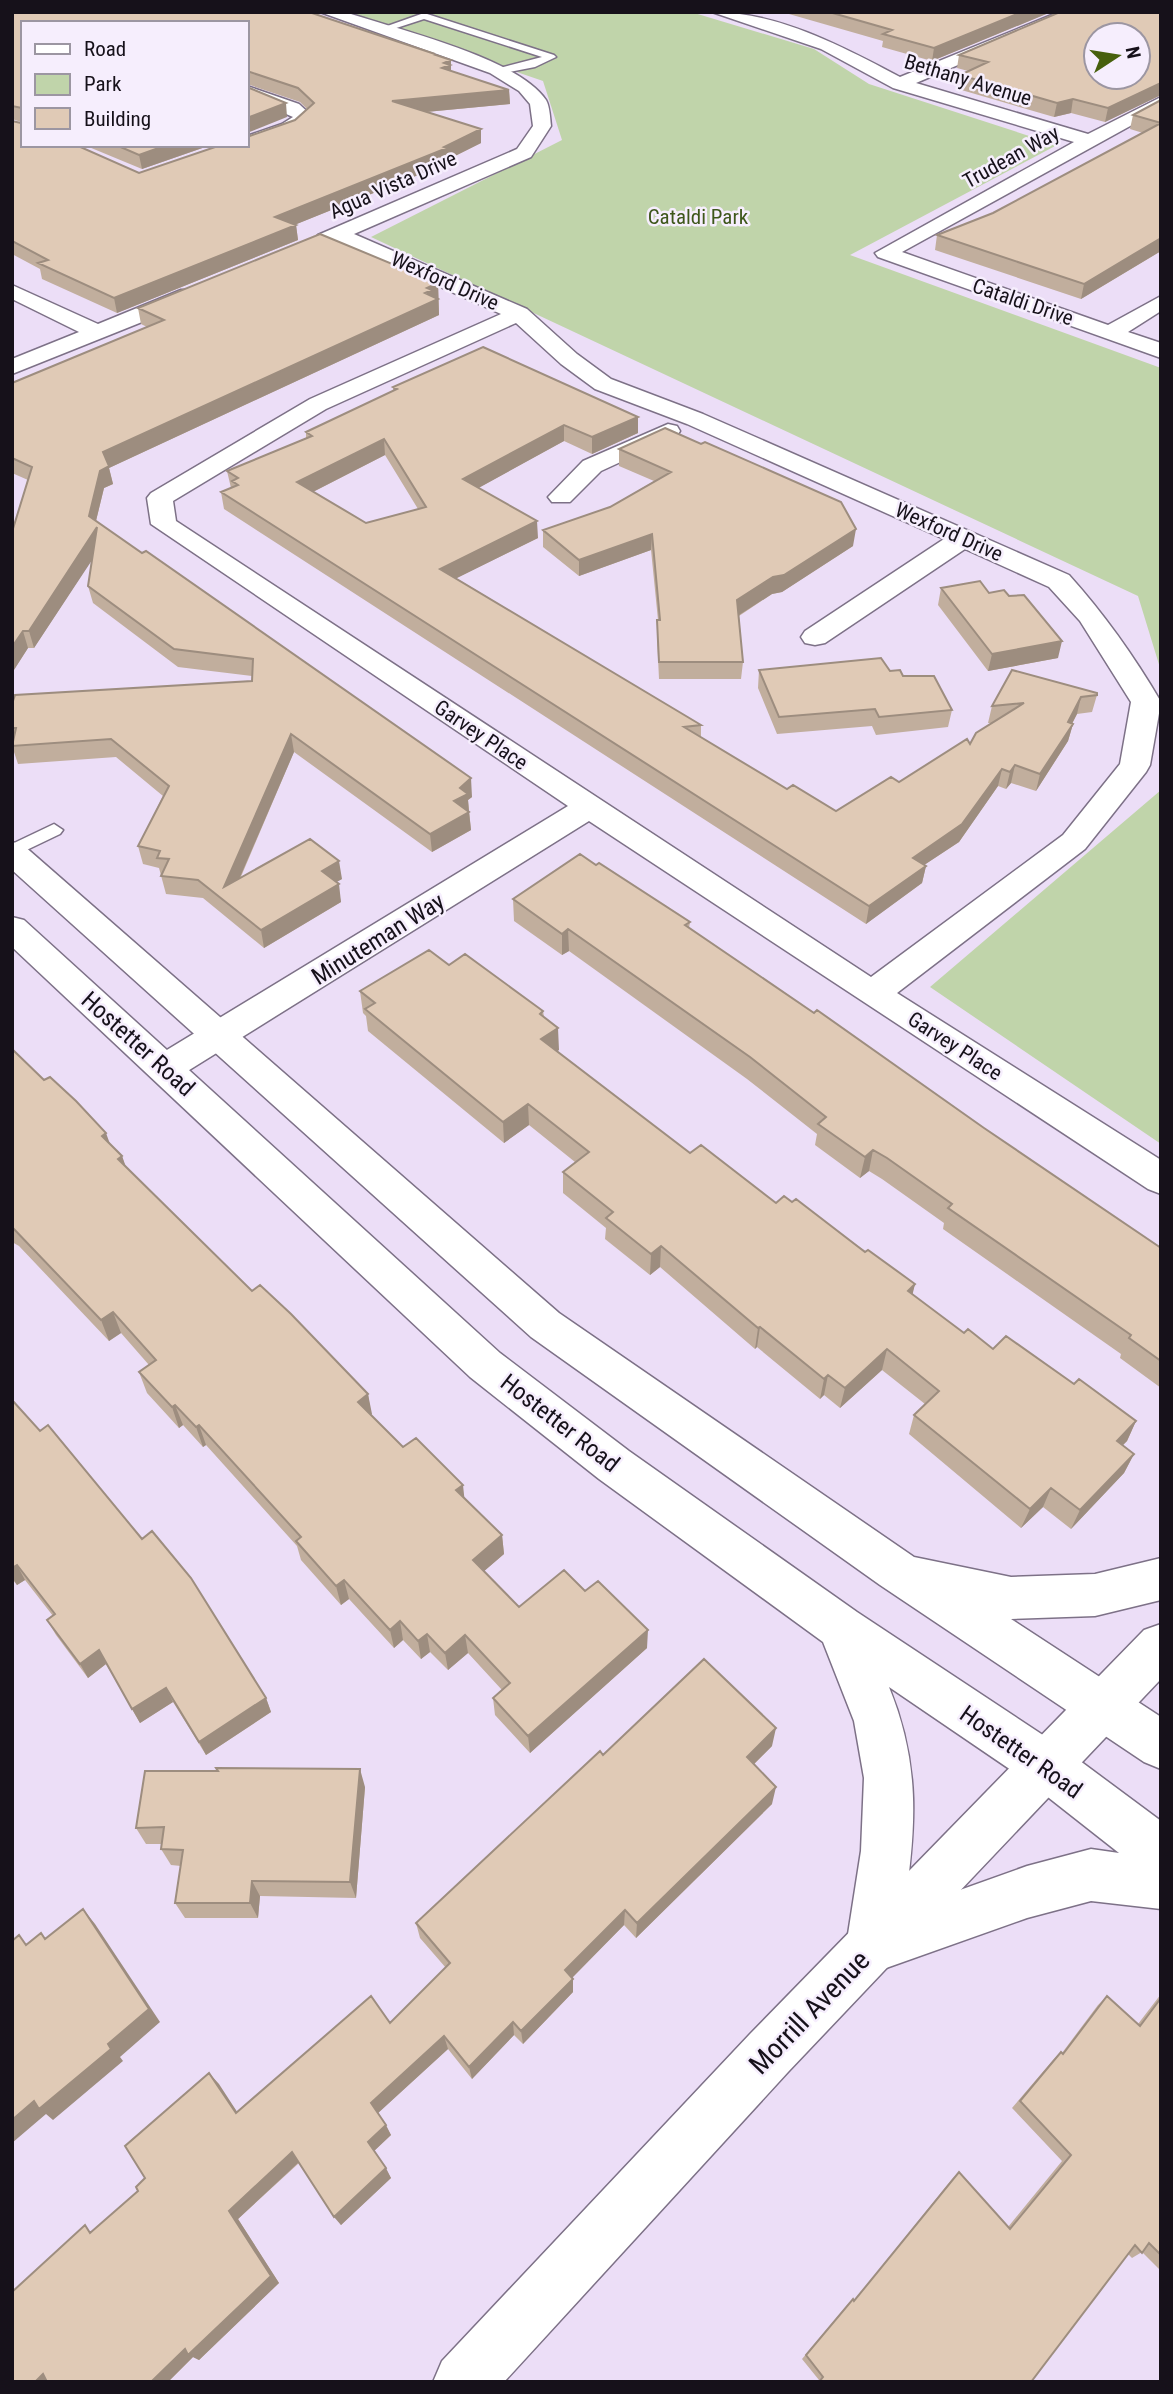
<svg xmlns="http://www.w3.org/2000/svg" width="1173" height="2394" font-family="'Roboto Condensed',sans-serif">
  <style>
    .green { fill: #c0d4aa }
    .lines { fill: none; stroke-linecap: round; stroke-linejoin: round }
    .service-casing { stroke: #7d7187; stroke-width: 3 }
    .minor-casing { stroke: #7d7187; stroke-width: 3 }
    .tertiary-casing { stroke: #7d7187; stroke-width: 3 }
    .secondary-casing { stroke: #7d7187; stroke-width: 3 }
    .service { fill: #fff; fill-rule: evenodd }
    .minor { fill: #fff; fill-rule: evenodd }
    .tertiary { fill: #fff; fill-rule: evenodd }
    .secondary { fill: #fff; fill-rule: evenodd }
    .wall { fill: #c1ae9d; fill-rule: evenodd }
    .shaded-wall { fill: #9d8d7f }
    .building { fill: #e0cab6; stroke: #9d8d7f; stroke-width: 2; fill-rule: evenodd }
    .labels { text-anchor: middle; stroke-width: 5; stroke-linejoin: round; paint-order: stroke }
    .far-street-label { font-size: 21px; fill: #16111a; stroke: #f6eefd }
    .far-park-label { font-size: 21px; fill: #3e571b; stroke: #f6eefd }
    .street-label { font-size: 24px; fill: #16111a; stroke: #f6eefd }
    .near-street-label { font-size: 28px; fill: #16111a; stroke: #f6eefd }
  </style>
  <rect width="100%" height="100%" fill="#ecdef7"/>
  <!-- green -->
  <path class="green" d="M342,12H691L814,49L869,84L1057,145L850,255L1161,368V671L1138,596L371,237L562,140L543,81Z
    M1161,790V1144L930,987Z"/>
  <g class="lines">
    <defs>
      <path id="service" d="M424,13L554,55L556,57L535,67L499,74L496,69L542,57L424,19L381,33L376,30Z
        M54,824L63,830L60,834L12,857V844Z"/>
      <path id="minor" d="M320,12H345C395,29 517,57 546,100C550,107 550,118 551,126L531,157L354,234L527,309L577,354L611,379L703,414L1069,575C1105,615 1134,656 1161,702L1150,765L1146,772L1085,849L897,993L1161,1160V1194L1148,1189L589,821L178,1077L165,1081L152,1077L147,1068L152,1059L568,806L151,524L147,498L151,493L310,399L501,314L337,241L325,245L315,239L318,235L517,149L533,126L530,104L519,91L490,73ZM516,323L561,364L595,389L687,424L944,539L805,631L801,637L805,643L815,645L825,643L965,549L1049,587L1080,621L1131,702L1120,764L1063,835L871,977L176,521L173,501L326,409Z
        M712,12C778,12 843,47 900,77L1059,12H1082L916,83L1088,134L1161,97V109L902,252L1108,325L1161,296V311L1128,332L1161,343V358L878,257L875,253L1074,142L893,88L821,49Z
        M247,86L299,104L313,117C302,131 258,150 240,146L247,145V136L282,124L293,117L247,97Z
        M12,285L98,324L181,290H197L200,295L197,300L12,374V359L79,332L12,299Z
        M668,424L677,426L680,431L677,436L601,471L570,502H552L548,497L583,461Z"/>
      <path id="tertiary" d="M1161,1624V1679L788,2072L504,2382H433L442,2361L750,2034L1144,1630Z"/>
      <path id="secondary" d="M12,842L23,845L559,1313L914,1557L1011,1577L1095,1574L1161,1558V1600L1095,1616L1011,1619L1161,1717V1769L1144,1762L880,1585L531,1337L12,870Z
        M12,917L24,920L500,1353L629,1451L857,1612L1064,1749L1161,1821V1909L1091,1901L1027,1918L872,1973L853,1966L846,1947L861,1851L864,1778L854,1721L823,1642L599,1479L470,1377L12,947ZM889,1687L1030,1783L1119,1853L1091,1849L1027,1866L904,1910C916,1828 921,1766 889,1687Z"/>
    </defs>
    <!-- service casing -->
    <use href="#service" class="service-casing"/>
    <!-- minor casing -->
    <use href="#minor" class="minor-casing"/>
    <!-- tertiary casing -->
    <use href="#tertiary" class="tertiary-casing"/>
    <!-- secondary casing -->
    <use href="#secondary" class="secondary-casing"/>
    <!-- service -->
    <use href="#service" class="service"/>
    <!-- minor -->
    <use href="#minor" class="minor"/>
    <!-- tertiary -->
    <use href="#tertiary" class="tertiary"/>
    <!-- secondary -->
    <use href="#secondary" class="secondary"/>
  </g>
  <!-- wall -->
  <path class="wall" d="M12,12H309L435,54L436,55L451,60V71L509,90L510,104L426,112L481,129V143L447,160L448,163L294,225H296L298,240L117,313L42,279L40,269L12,254V121L21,123V122L12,119ZM23,23H247V84L300,102L307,109L295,120L247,137V145H221L139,173L76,145H23Z
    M782,12H1051L932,61L882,47L883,41Z
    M1161,12V95L1105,122L1071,113L1054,117L958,89L960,75L968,71L957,68L959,55Z
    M1161,100V251L1081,299L935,250L937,235L993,213L1143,133L1130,129L1133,115Z
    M84,145H211L142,169Z
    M438,283L439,315L109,468L113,484L104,488L96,521L472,797L468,800L471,830L432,852L294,752L240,879H342L336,882L341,902L264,948L203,898L166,894L159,868L143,864L138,846L163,796L116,757L18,764L12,746V704L252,681V676L178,667L93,603L88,586L92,559L34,648H28L12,673L28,480L12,473V383L147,327L141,324L138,308Z
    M393,387L638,417V433L592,454L564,441L478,488L538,538L456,578L701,725V737L787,789L836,811L899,782L970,744L993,723H988L992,706L1097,695L1092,712L1077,714L1072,724H1073L1068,741L1036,791L1011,783L1006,789L998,786L959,842L924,865L926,866L922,883L866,924L224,509L221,492L231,488L227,471L306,438V432L393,391ZM385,455L418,509L366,523L313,492Z
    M619,449L853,546L782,592L772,594L739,616L743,662L741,679H659L657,637L658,620L651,550L579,576L543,547V530L610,507L654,481L619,466Z
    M941,588L1009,596L1058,658L988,671L938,605Z
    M759,670L890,671L903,676L952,710L948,727L876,735L872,726L777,734L758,688Z
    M596,865L690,922L689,928L1161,1248V1388L1120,1358L1121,1354L943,1229L944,1223L882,1179L869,1171L860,1178L815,1145L817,1134L747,1079L569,951L562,955L514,921L513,899Z
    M449,965L543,1011L544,1017L559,1050L557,1051L690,1153L776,1203L792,1202L915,1284L912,1294L964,1333L993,1349L1074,1384L1136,1421L1127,1441L1123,1445L1134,1454L1124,1473L1071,1529L1043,1507L1021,1528L909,1434L914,1415L925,1404L882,1370L840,1408L824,1395L820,1399L757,1347L755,1349L660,1267L650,1275L605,1239L606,1228L563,1193V1172L575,1162L529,1125L504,1143L368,1031L366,1016L363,1013L360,991Z
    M12,1049L122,1156L125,1166L252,1291L368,1394L371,1415L403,1447L464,1498L502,1535L504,1554L484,1571L519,1607L585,1591L647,1648L530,1753L495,1715L493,1698L502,1690L468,1653L448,1670L430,1652L421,1659L403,1640L394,1648L349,1599L341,1605L301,1560L297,1546L206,1445L203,1447L183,1425L179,1428L147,1393L139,1372L149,1365L121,1333L109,1341L19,1246L12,1242Z
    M12,1400L266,1698L271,1712L206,1755L173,1702L140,1723L106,1664L88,1678L56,1635L47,1620L53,1616L25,1580L17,1585L12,1579Z
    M772,1746L754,1764L772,1804L636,1938L624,1925L572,1978L573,1992L523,2044L514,2035L472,2079L448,2049L378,2113L391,2135L374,2151L391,2178L341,2225L299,2163L238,2219L279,2283L199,2360L193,2357L168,2382H12L94,2230L138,2191L209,2073L237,2112L390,2023L446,1968L420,1938L416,1923L603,1755Z
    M365,1787L356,1898L260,1896L258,1918H185L175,1903L181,1866L171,1865L161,1849L162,1844H146L136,1828Z
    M1161,1994V2268L1159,2269L1142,2252L1132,2258L1128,2254L1031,2382H817L819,2380L802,2359L848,2304L853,2299L854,2301L952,2179L959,2172L1008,2227L1062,2161L1012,2108L1053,2060L1061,2052L1062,2053L1098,2005L1107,1996L1138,2024Z"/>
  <!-- shaded-wall -->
  <path class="shaded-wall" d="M1022,12H1051L932,61L934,48Z
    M451,60V74L443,81L444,63Z
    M1161,83V95L1105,122L1108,108Z
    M509,90L510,104L394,115L392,101Z
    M1073,99L1071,113L1054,117L1057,103Z
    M286,103L287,117L247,133V118Z
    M481,129V143L447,160L448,163L277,232L275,217L444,147Z
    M167,145H211L142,169L139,155Z
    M296,225L298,240L117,313L114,298Z
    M1161,238V251L1081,299L1084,284Z
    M438,283L439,315L109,468L113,484L104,488L93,533L89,516L103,452Z
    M638,417V433L592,454V437Z
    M564,425V441L464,496L463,479Z
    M384,439L385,455L299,499L297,482Z
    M537,521L538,538L441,586L440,569Z
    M97,527L102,545L34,648L29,631Z
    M856,529L853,546L782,592L772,594L736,617L737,600L773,577Z
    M652,534L651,550L579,576V560Z
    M23,631L28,648L12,673V647Z
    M1062,641L1058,658L988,671L992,654Z
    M1081,697L1077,714L1066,735L1073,724L1068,741L1036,791L1040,774Z
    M291,734L294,752L228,905L224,887Z
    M1015,765L1011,783L1006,789L1010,772Z
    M1002,769L998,786L959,842L909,875L913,858Z
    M471,778L472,797L468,800L469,812L454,801L460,788Z
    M469,812L471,830L432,852L430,834Z
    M339,861L342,879L324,889L322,871Z
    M926,866L922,883L866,924L869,906Z
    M339,884L341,902L264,948L261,930Z
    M568,929L569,951L562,955V934Z
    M558,1028L559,1050L542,1061L541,1039Z
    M528,1104L529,1125L504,1143L503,1122Z
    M106,1133L114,1155L102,1136Z
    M873,1150L869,1171L860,1178L865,1157Z
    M122,1156L130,1178L118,1159Z
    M661,1246L660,1267L650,1275L651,1254Z
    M915,1284L910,1305L908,1291Z
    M113,1312L121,1333L109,1341L101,1320Z
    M760,1327L757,1347L755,1349L758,1328Z
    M887,1349L882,1370L840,1408L845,1388Z
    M828,1375L824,1395L820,1399L824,1379Z
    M368,1394L372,1414L362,1422L358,1402Z
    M175,1405L183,1425L179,1428L172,1407Z
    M1136,1421L1127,1441L1108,1460L1117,1441Z
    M199,1425L206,1445L203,1447L196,1427Z
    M1134,1454L1124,1473L1071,1529L1080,1510Z
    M463,1485L465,1504L456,1490Z
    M1051,1488L1043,1507L1021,1528L1030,1509Z
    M502,1535L504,1554L475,1579L473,1560Z
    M17,1565L25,1580L17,1585L12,1577V1568Z
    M344,1580L349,1599L341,1605L336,1586Z
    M400,1621L403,1640L394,1648L390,1630Z
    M648,1630L647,1648L530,1753L528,1736Z
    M427,1634L430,1652L421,1659L418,1641Z
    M465,1635L468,1653L448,1670L445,1653Z
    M99,1650L106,1664L88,1678L80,1664Z
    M166,1688L173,1702L140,1723L132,1709Z
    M266,1698L271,1712L206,1755L199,1742Z
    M776,1728L772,1746L743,1775L747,1757Z
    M360,1769L365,1787L356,1898L350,1882Z
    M776,1787L772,1804L636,1938L637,1923Z
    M252,1881L260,1896L258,1918L250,1903Z
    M83,1909L95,1924L160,2022L120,2057L123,2061L53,2120L46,2114L12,2143V2120L34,2101L108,2044Z
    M625,1910L624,1925L566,1984L565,1970Z
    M573,1979V1992L523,2044L521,2031Z
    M513,2022L514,2035L472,2079L469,2067Z
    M444,2036L448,2049L377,2114L371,2103Z
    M209,2073L219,2084L245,2124L236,2113Z
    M386,2125L391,2135L373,2152L368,2142Z
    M292,2152L299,2162L238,2219L279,2283L199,2360L193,2357L168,2382H151L229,2211Z
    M386,2168L391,2178L341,2225L334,2217Z
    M43,2374L55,2382H35Z"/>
  <!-- building -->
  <path class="building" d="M12,12H309L435,54H433L451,60L444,63L450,65L442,68L509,90L392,101L481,129L444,147L447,148L275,217L296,225L114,298L38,263L48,260L12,241V121L21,123L22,108L12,106ZM23,23H247V71L298,88L314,103L295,120L247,137V145H221L139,173L76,145H23Z
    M829,12H1022L934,48L883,34L892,30Z
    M1060,12H1161V83L1108,108L1073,99L1057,103L960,75L988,62L959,55ZM1096,35H1138V77H1096Z
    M247,87L286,103L247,118Z
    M1161,100V123L1133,115Z
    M1161,123V238L1084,284L937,235L993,213Z
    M116,145H167L139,155Z
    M320,234L438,283L427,288L432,290L425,293L438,299L103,452L109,466L100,471L89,516L142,553L146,551L471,778L460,788L468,794L454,801L469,812L430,834L291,734L224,887L310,839L339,861L322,871L339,884L261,930L198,880L161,876L169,859L157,858L160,851L138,846L169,786L111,739L12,746L16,728H12V704L15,695L252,681L253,659L174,649L88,586L97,527L29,631H23L12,647V532L32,467L12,458V383L164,320L138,308Z
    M483,347L638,417L592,437L564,425L463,479L537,521L440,569L701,725L684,727L787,789L793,785L836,811L891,777L899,782L967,739L970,744L976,733L1024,703L992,706L1012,670L1097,693V695L1081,697L1068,722L1073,724L1040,774L1015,765L1010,772L1002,769L962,824L913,858L926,866L869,906L221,492L238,485L232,481L238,478L227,471L312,436L306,432L397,389L393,387ZM384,439L426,507L366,523L297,482Z
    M665,428L701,444L705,442L841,502L856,529L784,575L773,577L737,600L743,662H659L657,620H660L652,534L579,560L543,530L610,507L671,472L619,449Z
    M980,581L989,593L1004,590L1009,596L1024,595L1062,641L992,654L941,588Z
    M881,658L890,671L900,670L903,676H934L952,710L879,717L875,709L779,717L759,670Z
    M580,854L596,865L599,863L690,922L685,925L814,1013L817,1010L984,1128L1161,1248V1361L1129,1338L1131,1335L948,1208L952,1204L887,1158L873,1150L865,1157L818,1124L826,1117L750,1057L568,929L562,934L513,899Z
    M429,950L449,965L465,954L543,1011L540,1014L558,1028L541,1039L690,1153L701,1145L776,1203L784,1196L792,1202L796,1199L865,1252L868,1250L915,1284L908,1291L964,1333L968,1329L993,1349L1006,1336L1074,1384L1079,1379L1136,1421L1117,1441L1134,1454L1080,1510L1051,1488L1030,1509L914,1415L939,1391L887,1349L845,1388L828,1375L824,1379L760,1327L758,1328L661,1246L651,1254L606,1218L613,1212L563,1172L589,1152L528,1104L503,1122L365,1009L375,1003L360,991Z
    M12,1049L44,1080L50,1077L76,1101L106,1133L102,1136L122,1156L118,1159L252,1291L260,1285L291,1314L368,1394L358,1402L403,1447L416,1438L463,1485L456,1490L502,1535L473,1560L519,1607L564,1570L585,1591L598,1581L648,1630L528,1736L493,1698L510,1683L465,1635L445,1653L427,1634L418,1641L400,1621L390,1630L344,1580L336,1586L296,1541L301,1537L199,1425L196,1427L175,1405L172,1407L139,1372L156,1360L113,1312L101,1320L12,1227Z
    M12,1400L40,1431L48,1425L142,1539L152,1531L191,1578L266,1698L199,1742L166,1688L132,1709L99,1650L80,1664L47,1620L55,1614L17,1565L12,1568Z
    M704,1659L776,1728L747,1757L776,1787L637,1923L625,1910L565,1970L573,1979L521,2031L513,2022L469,2067L444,2036L371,2103L386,2125L368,2142L386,2168L334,2217L292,2152L229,2211L271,2276L188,2355L185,2349L151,2382H47L43,2374L35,2382H12V2292L85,2225L90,2233L138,2191L136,2187L145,2178L125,2146L209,2073L236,2113L371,1996L390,2023L450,1963L416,1923L600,1751L603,1755Z
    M216,1768L360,1769L350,1882L252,1881L250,1903H175L183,1850L161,1849L164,1827L136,1828L145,1771H218Z
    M83,1909L149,2009L108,2044L111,2049L39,2109L34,2101L12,2120V1941L19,1935L26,1945L41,1933L45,1939Z
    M1107,1996L1140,2026L1161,1998V2255L1149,2243L1142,2253L1135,2245L1031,2382H819L823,2377L806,2355L853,2299L854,2301L959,2172L1010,2229L1071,2155L1020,2101L1061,2052L1063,2054Z"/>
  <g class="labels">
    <!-- far-street labels -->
    <g class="far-street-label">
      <text transform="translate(968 80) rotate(17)" y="7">Bethany Avenue</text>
      <text transform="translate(1011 157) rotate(-29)" y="7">Trudean Way</text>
      <text transform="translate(393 185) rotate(-24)" y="7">Agua Vista Drive</text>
      <text transform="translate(445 281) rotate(24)" y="7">Wexford Drive</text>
      <text transform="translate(1023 302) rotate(19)" y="7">Cataldi Drive</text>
      <text transform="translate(949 532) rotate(24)" y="7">Wexford Drive</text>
      <text transform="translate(481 735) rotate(34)" y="7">Garvey Place</text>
      <text transform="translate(955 1046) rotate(33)" y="7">Garvey Place</text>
    </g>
    <!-- far-park labels -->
    <g class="far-park-label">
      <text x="698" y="224">Cataldi Park</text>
    </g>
    <!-- street labels -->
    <g class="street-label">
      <text transform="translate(378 939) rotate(-32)" y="8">Minuteman Way</text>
      <text transform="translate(138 1044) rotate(42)" y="8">Hostetter Road</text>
      <text transform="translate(560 1423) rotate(38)" y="8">Hostetter Road</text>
      <text transform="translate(1021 1752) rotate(35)" y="8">Hostetter Road</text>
    </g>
    <!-- near-street labels -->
    <g class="near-street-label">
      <text transform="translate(809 2012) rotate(-46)" y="10">Morrill Avenue</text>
    </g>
  </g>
  <!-- border -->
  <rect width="1173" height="2394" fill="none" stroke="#16111a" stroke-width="28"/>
  <!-- legend -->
  <rect x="21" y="21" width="228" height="126" fill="#f6eefd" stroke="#9c96a2" stroke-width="2"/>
  <rect x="35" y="44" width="35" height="10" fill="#ffffff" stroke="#9c96a2" stroke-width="2"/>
  <text x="84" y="56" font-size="21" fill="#16111a">Road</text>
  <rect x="35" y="74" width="35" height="21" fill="#c0d4aa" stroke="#9c96a2" stroke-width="2"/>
  <text x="84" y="91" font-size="21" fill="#16111a">Park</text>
  <rect x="35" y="108" width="35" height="21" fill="#e0cab6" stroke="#9c96a2" stroke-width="2"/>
  <text x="84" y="126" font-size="21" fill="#16111a">Building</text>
  <!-- north arrow -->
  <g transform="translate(1117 56) rotate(78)"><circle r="33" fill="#f6eefd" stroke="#9c96a2" stroke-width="2"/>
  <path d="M0-5L12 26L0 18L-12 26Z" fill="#47600d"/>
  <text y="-10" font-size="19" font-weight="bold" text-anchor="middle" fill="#16111a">N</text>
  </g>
</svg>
